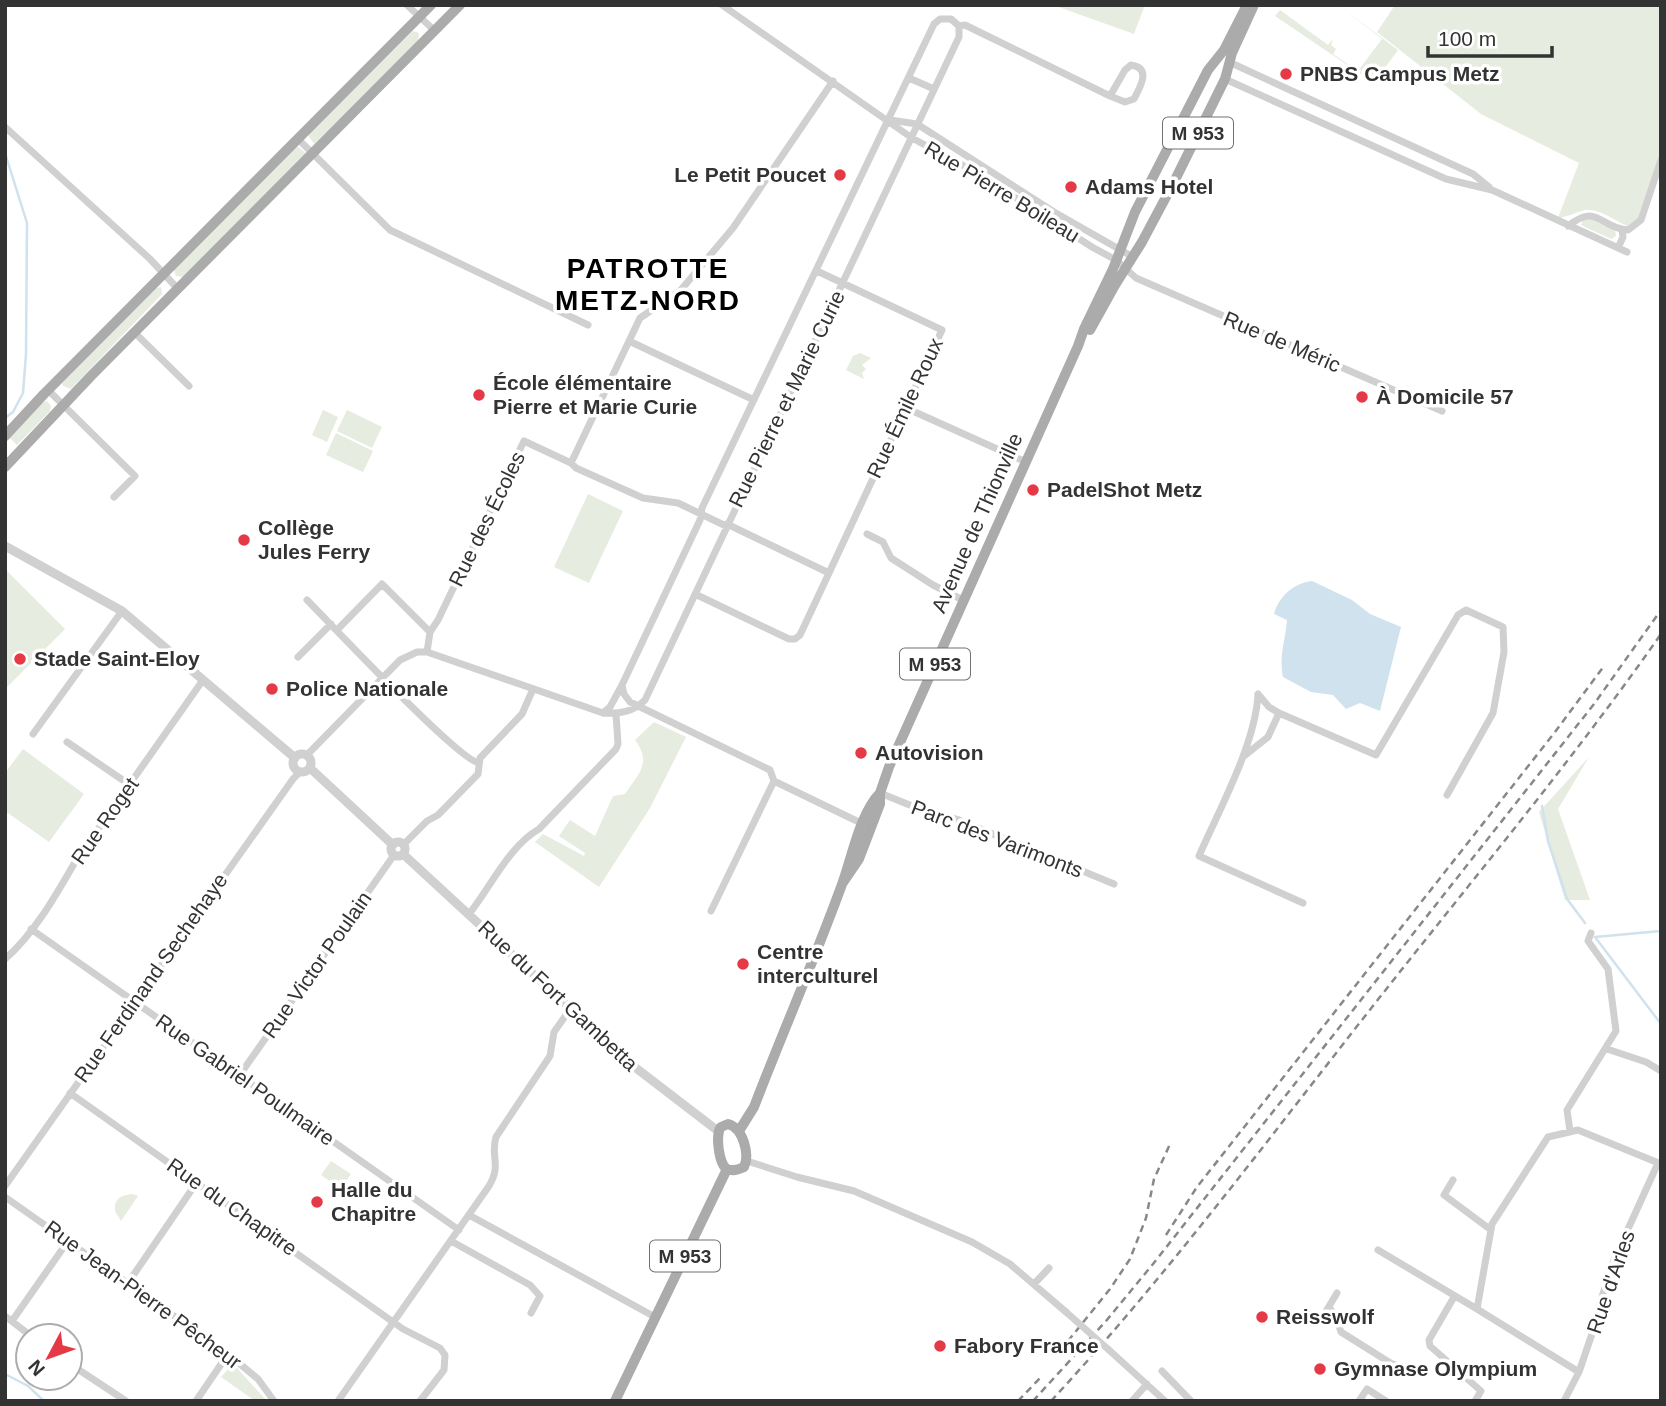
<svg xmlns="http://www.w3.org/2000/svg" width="1666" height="1406" font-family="Arial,sans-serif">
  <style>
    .green { fill: #e6ecdf }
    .water { fill: #cfe2ee }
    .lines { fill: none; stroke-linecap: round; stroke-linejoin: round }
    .stream { stroke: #cfe2ee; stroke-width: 2.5 }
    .minor { stroke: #d0d0d0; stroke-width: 7 }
    .tertiary { stroke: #d0d0d0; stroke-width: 9 }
    .primary { stroke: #ababab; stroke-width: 10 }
    .rail { stroke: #888; stroke-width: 2.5; stroke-dasharray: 7 5; stroke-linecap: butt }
    .minor-bridge { stroke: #d0d0d0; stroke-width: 7 }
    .poi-dot { fill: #e63946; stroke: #fff; stroke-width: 2.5 }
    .labels { text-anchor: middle; stroke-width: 7; stroke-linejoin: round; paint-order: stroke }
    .shield { fill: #fff; stroke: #707070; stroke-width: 2 }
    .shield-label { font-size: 19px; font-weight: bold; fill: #333 }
    .poi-label { font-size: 21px; font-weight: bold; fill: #333; stroke: #fff; text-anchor: start }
    .street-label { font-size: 21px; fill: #333; stroke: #fff }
    .district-label { font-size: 28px; font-weight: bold; letter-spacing: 2px; fill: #000; stroke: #fff }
  </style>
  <rect width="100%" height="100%" fill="#fff"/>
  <!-- green -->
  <path class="green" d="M1053,5H1145L1134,34Z
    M1338,5L1398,50L1374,83L1275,16L1280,10L1328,45L1333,39L1331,45L1336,49L1333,54L1358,71L1382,39Z
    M1395,5H1661V153L1638,219L1627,226C1616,221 1598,208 1585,210C1576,212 1568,217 1558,218L1579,163L1481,114L1377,32Z
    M413,31L419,33L418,43L314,144L308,135Z
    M297,146L306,153L183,277L176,276L174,270Z
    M1592,219L1615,230L1616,236L1611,239L1581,225L1583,220Z
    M161,287L162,294L71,389L63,386L62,383L156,288Z
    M860,353L871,358L862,365L866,369L862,373L864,379L846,370L853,356Z
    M47,401L51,406L50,411L17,445L10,438L42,403Z
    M323,410L338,417L327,442L312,435Z
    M347,410L382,427L372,448L337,431Z
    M336,433L373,451L363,472L326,455Z
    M588,494L623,511L589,583L554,567Z
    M5,569L65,629L5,689Z
    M654,722L686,737L650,808L599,887L535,842L543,834L584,856L585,853L559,836L570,820L595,836L613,796L625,794C639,773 652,763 635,740Z
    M23,749L84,794L49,842L5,811V773Z
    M1589,757L1558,809L1590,900H1565L1539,812Z
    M331,1161L351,1174L341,1189L321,1175Z
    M133,1194L138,1196L121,1221L115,1211C114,1198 121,1195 133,1194Z
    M231,1366L237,1368L267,1401H255L221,1377Z"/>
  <!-- water -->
  <path class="water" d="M1312,581L1352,600L1370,614L1401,627L1380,711L1360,703L1346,709L1333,695L1311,692L1283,677C1279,655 1285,643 1287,620L1274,614C1279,596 1294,583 1312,581Z"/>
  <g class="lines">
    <!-- stream -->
    <path class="stream" d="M5,153L27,223L26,354L23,393L13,412L5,418
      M1542,806L1548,841L1567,899L1585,923
      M1595,937L1661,1024
      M1595,937L1661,931
      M5,1374L28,1386L44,1401"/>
    <!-- minor -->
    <path class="minor" d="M407,5L435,31
      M722,5L912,138L977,173L1092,247L1116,260L1136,278L1442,411
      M959,26L965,25L1110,96L1125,102L1134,99C1140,87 1152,68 1131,65L1125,70L1110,96
      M1229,62L1473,174L1489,187
      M909,78L934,89
      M1225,79L1446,179L1492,190L1627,252
      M890,120L917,124L1054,212L1133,257
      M5,127L150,259L178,289
      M298,139L390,230L588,325
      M1568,226C1598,202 1599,228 1628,230L1641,220L1661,160
      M1618,248L1623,237L1622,230
      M817,271L942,330L829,573
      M134,332L189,386
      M629,341L754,400
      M48,390L135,476L114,497
      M906,408L1026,462
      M571,463L576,468L643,498L678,503L726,526
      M867,534L883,542L891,558L933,585L963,600
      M695,594L789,639H795L800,635L829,573L727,524
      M307,600C331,624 458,760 479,763
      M337,630L382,584L430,632
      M427,652L430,632L438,620L524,441L571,463L640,318L680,291L733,228L833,81
      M298,657L331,624
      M622,685L624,694L630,702L770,770L774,781
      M1258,694L1269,707L1279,713L1376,755L1458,615L1466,610L1503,627L1504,652L1493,713L1447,795
      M1258,695C1255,745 1219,810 1199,856L1303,903
      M33,734L122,611
      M67,742L130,785
      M307,755L400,660L417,652H427L603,713C620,714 633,712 645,700L959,37V26L951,19H940L934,24L702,508L700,520L622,685L610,707L603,713
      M1244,756L1268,737L1279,713
      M774,781L865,825
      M880,793L922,810L959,820L1114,884
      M403,845L427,821L438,815L478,774L480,758L522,714L533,689
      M711,911L774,781
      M469,914C490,888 509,846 539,829L616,749L618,744L616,714
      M31,929L459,1230
      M5,959C34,934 56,895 75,862L203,680
      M1607,1049L1646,1062L1661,1071
      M239,1076L394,855
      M70,1093L403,1329L440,1348L445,1355L444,1370L420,1401
      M1570,1131L1567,1110L1616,1031L1608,969L1588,941L1591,933
      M747,1161L797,1177L854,1191L972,1242L1010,1264L1066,1312
      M1453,1180L1444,1195L1491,1230
      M5,1186L293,779L300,772
      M5,1197L228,1354L258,1379L274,1401
      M469,1215L655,1317
      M451,1241L530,1285L540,1296L531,1313
      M1378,1250L1477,1309
      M128,1283L197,1182
      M1034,1284L1049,1268
      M1454,1297L1429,1340L1430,1346L1481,1391L1475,1401
      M1329,1307L1336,1317L1341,1332L1392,1364L1403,1367
      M1325,1313L1337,1293
      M5,1316L31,1336
      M12,1321L68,1241
      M1109,1350L1165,1401
      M70,1364L126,1401
      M1162,1371L1191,1401
      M1579,1372L1477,1309L1492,1224L1548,1137L1578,1130L1661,1164
      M196,1401L228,1354
      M338,1401L489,1186C502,1164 490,1157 496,1137L550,1056L554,1032L571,1008
      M1132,1401L1147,1384
      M1359,1401L1367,1389L1386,1401
      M1564,1401L1579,1372L1596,1322L1598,1309L1614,1260L1658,1163"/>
    <!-- tertiary -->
    <path class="tertiary" d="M5,546L122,611L295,758
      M293 763a9 9 0 1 1 18 0a9 9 0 1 1-18 0Z
      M310,768L393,845
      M391 849a7 7 0 1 1 14 0a7 7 0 1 1-14 0Z
      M403,854L632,1065L718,1131"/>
    <!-- primary -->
    <path class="primary" d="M1090,330L1115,285L1142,242L1174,182L1225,79L1232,53L1254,5
      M5,436L44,394L431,5
      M5,467L91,376L460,5
      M842,884L859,859L880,804V793L889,767L1078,346L1084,329L1113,269L1135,212L1208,70L1224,50L1247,5
      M728,1124C743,1128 750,1154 744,1167C739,1169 733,1172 727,1169C719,1165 715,1134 721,1127Z
      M739,1131L754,1107C782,1034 814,961 841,887C852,858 859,815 880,793
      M615,1401L727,1169"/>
    <!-- rail -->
    <path class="rail" d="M1166,1235L1197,1187L1555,732L1604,666
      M1068,1341L1110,1289L1130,1259L1146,1218L1154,1179L1171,1142
      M1018,1401L1042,1376
      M1033,1401L1106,1321L1153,1264L1594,704L1661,610
      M1051,1401C1165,1278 1266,1142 1369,1011C1467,886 1570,764 1661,634"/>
    <!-- minor-bridge -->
    <path class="minor-bridge" d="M1066,1312L1109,1350"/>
  </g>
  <!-- markers -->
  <g class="poi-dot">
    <circle cx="1286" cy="74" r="7"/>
    <circle cx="840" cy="175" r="7"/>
    <circle cx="1071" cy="187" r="7"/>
    <circle cx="479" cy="395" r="7"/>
    <circle cx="1362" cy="397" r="7"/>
    <circle cx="1033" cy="490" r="7"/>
    <circle cx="244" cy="540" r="7"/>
    <circle cx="20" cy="659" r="7"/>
    <circle cx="272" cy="689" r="7"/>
    <circle cx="861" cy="753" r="7"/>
    <circle cx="743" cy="964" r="7"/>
    <circle cx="317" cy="1202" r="7"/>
    <circle cx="1262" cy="1317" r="7"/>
    <circle cx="940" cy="1346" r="7"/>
    <circle cx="1320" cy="1369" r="7"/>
  </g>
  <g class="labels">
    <!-- shield labels -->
    <g class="shield">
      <rect x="1163" y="117.5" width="70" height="31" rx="5"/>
      <rect x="900" y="648.5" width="70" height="31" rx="5"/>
      <rect x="650" y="1240.5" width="70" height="31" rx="5"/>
    </g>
    <g class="shield-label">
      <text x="1198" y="140">M 953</text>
      <text x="935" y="671">M 953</text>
      <text x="685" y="1263">M 953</text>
    </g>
    <!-- poi labels -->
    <g class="poi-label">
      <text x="1300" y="81">PNBS Campus Metz</text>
      <text x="826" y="182" text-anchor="end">Le Petit Poucet</text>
      <text x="1085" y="194">Adams Hotel</text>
      <text x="493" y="390">École élémentaire<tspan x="493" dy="24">Pierre et Marie Curie</tspan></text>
      <text x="1376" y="404">À Domicile 57</text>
      <text x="1047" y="497">PadelShot Metz</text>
      <text x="258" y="535">Collège<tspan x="258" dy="24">Jules Ferry</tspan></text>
      <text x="34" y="666">Stade Saint-Eloy</text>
      <text x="286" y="696">Police Nationale</text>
      <text x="875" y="760">Autovision</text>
      <text x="757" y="959">Centre<tspan x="757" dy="24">interculturel</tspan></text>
      <text x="331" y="1197">Halle du<tspan x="331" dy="24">Chapitre</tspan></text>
      <text x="1276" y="1324">Reisswolf</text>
      <text x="954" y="1353">Fabory France</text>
      <text x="1334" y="1376">Gymnase Olympium</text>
    </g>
    <!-- street labels -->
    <g class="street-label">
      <text transform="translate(1002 192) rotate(31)" y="7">Rue Pierre Boileau</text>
      <text transform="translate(1282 342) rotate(23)" y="7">Rue de Méric</text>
      <text transform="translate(787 399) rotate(-64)" y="7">Rue Pierre et Marie Curie</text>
      <text transform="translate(905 408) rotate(-65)" y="7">Rue Émile Roux</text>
      <text transform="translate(487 519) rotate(-64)" y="7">Rue des Écoles</text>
      <text transform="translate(977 523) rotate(-66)" y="7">Avenue de Thionville</text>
      <text transform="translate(105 821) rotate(-55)" y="7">Rue Roget</text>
      <text transform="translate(997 839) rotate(21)" y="7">Parc des Varimonts</text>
      <text transform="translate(317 965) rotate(-55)" y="7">Rue Victor Poulain</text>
      <text transform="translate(151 978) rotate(-55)" y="7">Rue Ferdinand Sechehaye</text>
      <text transform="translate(558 996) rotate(43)" y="7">Rue du Fort Gambetta</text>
      <text transform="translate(245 1080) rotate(35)" y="7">Rue Gabriel Poulmaire</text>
      <text transform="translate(232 1207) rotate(35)" y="7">Rue du Chapitre</text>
      <text transform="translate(1611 1282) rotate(-71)" y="7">Rue d'Arles</text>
      <text transform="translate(143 1295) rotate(36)" y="7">Rue Jean-Pierre Pêcheur</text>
    </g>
    <!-- district labels -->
    <g class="district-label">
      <text x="648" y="278">PATROTTE<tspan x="648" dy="32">METZ-NORD</tspan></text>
    </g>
  </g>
  <!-- border -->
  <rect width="1666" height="1406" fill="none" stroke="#333333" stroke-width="14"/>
  <!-- north arrow -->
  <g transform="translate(49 1357) rotate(229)"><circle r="33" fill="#ffffff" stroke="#adadad" stroke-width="2"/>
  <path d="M0-5L12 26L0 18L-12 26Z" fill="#e63946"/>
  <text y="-10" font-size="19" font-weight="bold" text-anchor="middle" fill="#333333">N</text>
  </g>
  <!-- scale -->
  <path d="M1428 46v10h124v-10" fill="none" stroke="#333333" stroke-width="3.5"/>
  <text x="1438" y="46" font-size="21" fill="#333333" stroke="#ffffff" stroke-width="5" paint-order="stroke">100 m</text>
</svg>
